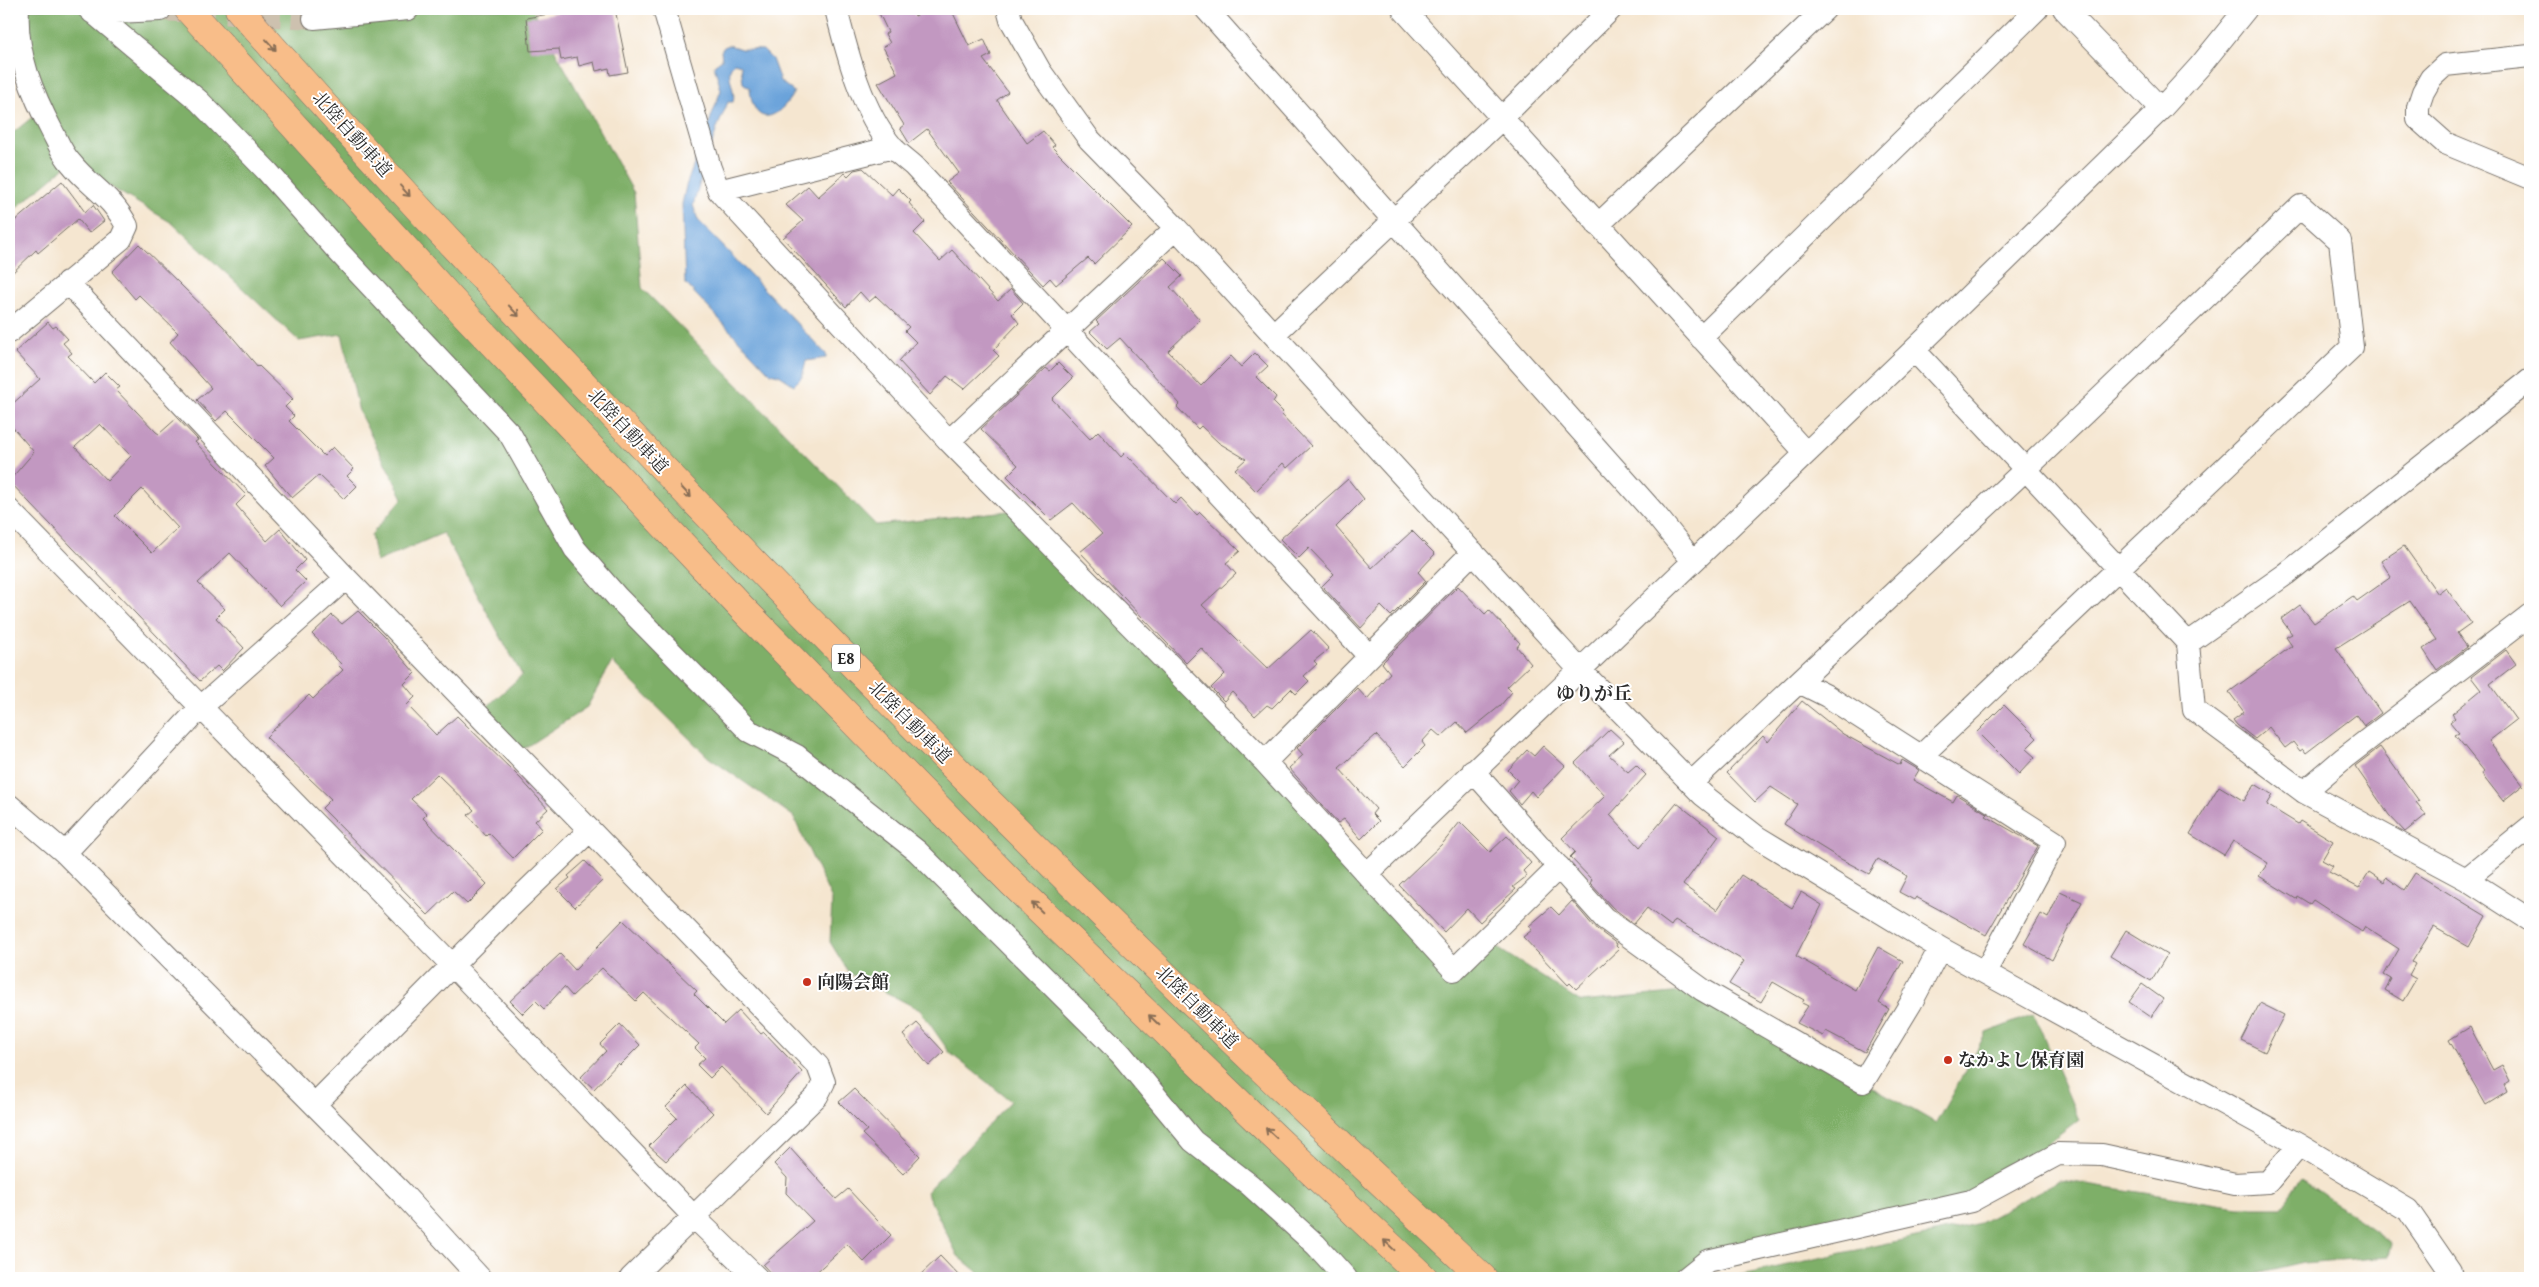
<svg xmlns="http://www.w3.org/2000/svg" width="2539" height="1287" font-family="'Gentium Book Plus','Noto Serif JP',serif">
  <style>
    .forest { fill: #7eaf68; stroke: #546d4a }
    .water { fill: #6ba3da; stroke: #4b6782 }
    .building { fill: #c298c1; fill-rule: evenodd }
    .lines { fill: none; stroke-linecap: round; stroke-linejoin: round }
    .minor-tunnel { stroke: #cdc1af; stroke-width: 22; stroke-dasharray: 22 11; stroke-linecap: butt }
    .minor-casing { stroke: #726c65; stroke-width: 24 }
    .highway-casing { stroke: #726c65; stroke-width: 29 }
    .minor { stroke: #fff; stroke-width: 22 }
    .highway { stroke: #f8bd89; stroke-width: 28 }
    .oneway { stroke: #876d55 }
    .poi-dot { fill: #c8321e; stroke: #fff; stroke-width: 2 }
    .labels { text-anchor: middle; stroke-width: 4; stroke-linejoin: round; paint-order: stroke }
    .shield { fill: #fff; stroke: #6b6b6b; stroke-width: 1 }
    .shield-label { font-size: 16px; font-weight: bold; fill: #2b2b2b }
    .street-label { font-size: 18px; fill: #2b2b2b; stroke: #fff }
    .poi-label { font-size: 18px; font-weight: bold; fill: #2b2b2b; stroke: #fff; text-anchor: start }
    .neighbourhood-label { font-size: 19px; font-weight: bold; fill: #2b2b2b; stroke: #fff }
  </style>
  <rect width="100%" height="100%" fill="#fff"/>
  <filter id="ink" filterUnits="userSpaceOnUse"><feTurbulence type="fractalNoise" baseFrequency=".02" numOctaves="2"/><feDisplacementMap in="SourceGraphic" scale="10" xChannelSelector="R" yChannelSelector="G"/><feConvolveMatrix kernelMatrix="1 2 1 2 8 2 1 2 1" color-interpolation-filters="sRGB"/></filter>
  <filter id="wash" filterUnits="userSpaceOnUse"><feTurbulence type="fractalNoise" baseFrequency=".0096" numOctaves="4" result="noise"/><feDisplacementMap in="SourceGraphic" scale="20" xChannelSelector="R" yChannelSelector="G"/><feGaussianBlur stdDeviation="1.12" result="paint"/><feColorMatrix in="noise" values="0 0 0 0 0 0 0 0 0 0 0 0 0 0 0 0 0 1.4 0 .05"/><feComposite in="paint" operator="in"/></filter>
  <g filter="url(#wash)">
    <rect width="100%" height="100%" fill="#f5e6d0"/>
    <!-- forest -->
    <path class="forest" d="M17,9H532L634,193L642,288L876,525L1017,510L1454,969L1485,940L1581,1002L1703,990L1936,1123L1986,1033L2034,1014L2079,1120L1971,1201L1686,1278H985L958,1256L926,1192L1011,1101L950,1053L920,1010L849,973L830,942L832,900L793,816L708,757L612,662L587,707L517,753L479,714L522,675L443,533L376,562L371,535L403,498L359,412L342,334L299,341L172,223L70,163L9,214V136L41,110Z
      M2301,1179L2392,1243L2389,1256L2304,1263L2239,1278H1728L1980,1223L2059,1180L2238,1207H2281Z"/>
    <!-- water -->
    <path class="water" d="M729,45L741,49L763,50L772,59L780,81L794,92C778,121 753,129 750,88L743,83L741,65L734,63C723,73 737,89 733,102H728L717,128L693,205L698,220L826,354V358L806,361L802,377L794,385L779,375L770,373L685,283L682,204L686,186L721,90L714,65L722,59L721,51L724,47Z"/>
    <g id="blocks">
      <!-- building -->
      <path class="building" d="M577,9H615L628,72L610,75L609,68L596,71L594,62L579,66L577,57L561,60L559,49L530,51L526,18Z
        M877,9H912L915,16L929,9H951L969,46L984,39L991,55L983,59L1008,92L997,100L1027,143L1043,131L1055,145L1052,147L1132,227L1094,264L1088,258L1056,285L1050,278L1043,285L947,182L959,173L927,129L909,143L900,128L904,125L878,83L897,73L883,47L890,43L885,34L888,32Z
        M863,168L892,195L898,188L911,201L909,203L925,222L914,233L940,261L952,250L998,301L1011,289L1023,303L1012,314L1019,323L993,350L999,356L964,389L947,376L930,395L899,361L916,342L905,331L909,327L876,296L869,302L860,292L846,307L783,238L803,221L786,205L808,186L818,197L845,173L848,176L854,170Z
        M62,181L85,212L93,205L104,221L89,233L78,219L38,253L36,250L9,276V226Z
        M139,244L223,326L258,367L259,366L293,399L285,407L294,416L289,421L324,456L333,447L354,469L347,476L357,486L344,499L319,475L292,498L265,466L274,458L227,411L216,421L197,400L211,388L170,342L178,333L139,295L135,299L112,272Z
        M1164,258L1182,276L1170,287L1200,320L1168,351L1201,386L1231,356L1241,367L1255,353L1268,366L1256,377L1276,397L1273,402L1283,412L1281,414L1311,446L1287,468L1283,463L1256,491L1235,469L1246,459L1219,443L1201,426L1198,429L1177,407L1180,404L1120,338L1107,349L1090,332L1099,324L1096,321Z
        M48,322L53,328L56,326L68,339L63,343L72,353L68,356L94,383L105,372L120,387L116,390L156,432L159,434L177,418L198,440L195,442L246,495L236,505L267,541L280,529L305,560L295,570L306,581L280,606L230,553L198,583L225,609L216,618L244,648L222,671L217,666L200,681L9,481L34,452L9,423V407L40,379L15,352ZM100,424L131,456L107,481L75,447ZM142,489L178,528L152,553L115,516Z
        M1058,363L1073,378L1052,399L1090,439L1098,431L1121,457L1125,453L1175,504L1181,498L1197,515L1200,512L1240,551L1226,563L1236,574L1202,605L1268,669L1311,630L1329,649L1314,661L1317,664L1304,676L1309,681L1296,694L1291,689L1272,708L1267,705L1255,716L1232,692L1224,701L1211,688L1225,674L1201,648L1186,663L1080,552L1102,534L1073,503L1051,520L1007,476L1018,465L981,429L1046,368L1050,371Z
        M1348,479L1364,499L1336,527L1372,568L1412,531L1435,554L1418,572L1426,581L1391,616L1381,606L1361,628L1322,586L1334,574L1309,548L1299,558L1280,539Z
        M2404,546L2438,594L2446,588L2471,623L2457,633L2467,647L2437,670L2423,649L2437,640L2410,601L2336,648L2381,713L2364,726L2356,715L2306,753L2303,749L2300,751L2293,742L2285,748L2269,727L2255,739L2237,725L2233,720L2244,712L2229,692L2292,646L2286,637L2292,634L2281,619L2300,605L2314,623L2353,596L2357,601L2391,577L2381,561Z
        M1458,586L1485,614L1489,610L1520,643L1517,647L1531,664L1507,687L1512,692L1500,706L1467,733L1457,722L1441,737L1433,730L1422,742L1425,746L1405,766L1376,735L1339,768L1376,809L1372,814L1379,821L1361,839L1344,819L1338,823L1289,768L1303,755L1297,748L1357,688L1367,699L1390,673L1382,663Z
        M358,611L384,637L415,673L404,684L415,697L407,705L436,735L457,716L520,778L548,809L535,821L542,829L513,858L489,833L486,836L468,815L474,810L437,774L411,799L427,814L423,818L487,884L467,904L453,891L428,915L322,808L331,799L266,737L309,695L313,699L343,670L339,666L341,664L312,634L332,615L342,624Z
        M2506,650L2516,664L2490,684L2516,720L2489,741L2523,785L2503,801L2482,774L2484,771L2455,735L2459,733L2450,722L2455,718L2452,714L2481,690L2471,677Z
        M1802,701L1843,734L1900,765L1902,760L1919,770L1913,780L1953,802L1957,795L1988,814L1986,816L2038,846L1986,935L1916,897L1914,900L1899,892L1907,876L1878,859L1869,874L1839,858L1784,824L1797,804L1771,787L1755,802L1727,773L1763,736L1768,742Z
        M2004,705L2037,738L2026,749L2035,757L2019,774L1977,732Z
        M1610,729L1624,742L1609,755L1628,772L1636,765L1646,775L1610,815L1640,847L1677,803L1719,836L1683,885L1717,910L1741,875L1792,908L1801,892L1822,905L1796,956L1855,990L1878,947L1903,961L1879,1003L1889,1009L1865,1052L1826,1031L1823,1036L1797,1023L1808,1006L1802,1003L1804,1000L1773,982L1761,1002L1729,984L1744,961L1675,920L1671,926L1647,908L1634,924L1613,908L1590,883L1592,880L1570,857L1575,852L1562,838L1605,796L1575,763Z
        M1543,746L1565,766L1536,797L1531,791L1520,804L1509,791L1518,780L1508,770L1527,750L1534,756Z
        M2380,747L2419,801L2416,802L2426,815L2405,832L2389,815L2355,766Z
        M2255,784L2273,795L2267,805L2298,824L2300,821L2333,841L2322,860L2333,866L2329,872L2359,888L2369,872L2384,882L2386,877L2404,890L2415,873L2486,916L2469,947L2434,927L2412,962L2415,964L2409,975L2416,979L2403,1001L2385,990L2391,979L2384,975L2399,949L2365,927L2362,932L2313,900L2310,904L2297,896L2296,899L2259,876L2268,863L2233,841L2224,855L2190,834L2219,786L2244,801Z
        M1460,822L1490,852L1507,836L1531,863L1523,871L1527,876L1513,887L1516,889L1480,922L1467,908L1444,932L1399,885L1443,843Z
        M585,861L603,880L575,907L557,889L570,878L568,876Z
        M2060,892L2082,902L2052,960L2024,944L2041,914L2048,918Z
        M1572,901L1594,927L1617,944L1616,946L1619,949L1576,989L1570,983L1568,985L1523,937L1532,930L1529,926L1551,907L1559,915Z
        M623,920L697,991L694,994L724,1024L739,1010L761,1034L764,1032L802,1072L766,1113L721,1067L710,1078L697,1065L705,1058L695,1048L699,1044L644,993L636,1001L602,968L572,996L564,987L544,1009L536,1001L523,1014L510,1001L560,954L575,970Z
        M2126,930L2167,955L2151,981L2110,956Z
        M2142,984L2163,999L2151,1017L2129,1002Z
        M2260,1003L2284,1015L2265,1052L2241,1040Z
        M917,1023L944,1052L929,1066L903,1035Z
        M620,1024L640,1045L620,1065L618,1063L594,1089L581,1077L606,1051L600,1044Z
        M2470,1027L2493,1070L2502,1065L2510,1081L2504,1085L2507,1092L2486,1105L2449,1040Z
        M687,1086L713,1113L666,1161L649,1146L677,1118L666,1107Z
        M854,1089L920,1156L903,1174L862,1134L867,1130L839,1102Z
        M790,1148L836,1199L848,1189L891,1235L864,1262L847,1244L810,1278H775L763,1265L813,1221L786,1193L787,1178L774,1164Z
        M940,1256L961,1278H917Z"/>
    </g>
  </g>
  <g filter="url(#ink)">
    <use href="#blocks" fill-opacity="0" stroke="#726c65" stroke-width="1"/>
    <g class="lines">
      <!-- minor-tunnel -->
      <path class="minor-tunnel" d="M160,10L314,18"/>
      <defs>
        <path id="minor" d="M89,9L199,101L267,171L337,250L510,434L575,549L617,597L749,731L797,756L917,851L1121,1054L1193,1141L1250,1185L1316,1245L1346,1278
          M664,9L710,168L719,191
          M836,9C847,53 862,112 893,148C899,154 907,160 914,166L1369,656
          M1008,9L1011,20L1040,71L1089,139L1176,228L1579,669L1703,795L1757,837L1940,948L2299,1145L2408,1210L2450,1271L2451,1278
          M1206,9L1655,514L1693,561
          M1403,9L1806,453
          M2064,9L2161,109
          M93,13L160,10
          M314,18L408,9
          M2530,56L2445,65L2431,78L2423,92L2418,107V119L2445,143L2530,178
          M893,147L719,191L949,441L1265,762L1454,970L1559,867
          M1598,225L1825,9
          M67,282L346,578L818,1066L824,1082L817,1096L631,1278
          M9,332L121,239L127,226C112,196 90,187 71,163C63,155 58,143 53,133C33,95 15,53 18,9
          M1274,334L1502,118L1611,9
          M1701,338L2037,9
          M1914,350L2188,643L2194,710L2304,792L2466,879L2530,920
          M949,441L1176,228
          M9,510L453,966L695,1218L757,1278
          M2188,643L2286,574L2530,380
          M1799,682L1827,696L2055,842L1985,972
          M1265,762L1473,552
          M1473,771L1604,918L1703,990L1863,1082L1911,1003L1940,948
          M1692,782L2025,470L2301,206L2340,241L2352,347L1921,756
          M2304,792L2344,758L2530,615
          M9,805L65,853L401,1192L480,1278
          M65,853L200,708L346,578
          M1367,874L1914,350L2161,109L2200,66L2246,9
          M2466,879L2530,827
          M315,1104L510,907L590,830
          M1686,1278L1707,1261L1971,1201L2058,1154L2102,1155L2235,1184L2268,1182L2299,1145"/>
        <path id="highway" d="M188,9L459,308L741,607L1012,883L1259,1122L1424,1278
          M239,9C358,146 483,278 608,410C890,709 1182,998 1483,1278"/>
      </defs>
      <!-- minor casing -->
      <use href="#minor" class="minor-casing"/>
      <!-- highway casing -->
      <use href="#highway" class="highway-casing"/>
      <!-- minor -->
      <use href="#minor" class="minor"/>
      <!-- highway -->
      <use href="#highway" class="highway"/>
    </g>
    <!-- one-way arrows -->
    <defs><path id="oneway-shaft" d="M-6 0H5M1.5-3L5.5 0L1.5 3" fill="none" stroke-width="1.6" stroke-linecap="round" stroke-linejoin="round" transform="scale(1.25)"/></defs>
    <g class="oneway">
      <use href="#oneway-shaft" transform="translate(271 45) rotate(48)"/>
      <use href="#oneway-shaft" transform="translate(405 191) rotate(48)"/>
      <use href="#oneway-shaft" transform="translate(514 311) rotate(47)"/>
      <use href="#oneway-shaft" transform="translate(686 492) rotate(47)"/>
      <use href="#oneway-shaft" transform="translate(1037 907) rotate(-136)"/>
      <use href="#oneway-shaft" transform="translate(1154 1020) rotate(-136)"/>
      <use href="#oneway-shaft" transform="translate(1271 1133) rotate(-137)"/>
      <use href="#oneway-shaft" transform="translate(1389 1245) rotate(-137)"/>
    </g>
  </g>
  <!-- markers -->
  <g class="poi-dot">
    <circle cx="807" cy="982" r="5"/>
    <circle cx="1948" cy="1060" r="5"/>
  </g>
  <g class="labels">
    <!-- shield labels -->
    <rect class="shield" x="832" y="644.5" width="28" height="27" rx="4"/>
    <g class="shield-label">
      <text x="846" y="664">E8</text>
    </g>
    <!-- street labels -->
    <g class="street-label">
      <text transform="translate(352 134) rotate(48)" y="6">北陸自動車道</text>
      <text transform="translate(628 431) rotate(47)" y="6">北陸自動車道</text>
      <text transform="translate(910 722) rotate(45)" y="6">北陸自動車道</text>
      <text transform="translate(1197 1007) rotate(45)" y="6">北陸自動車道</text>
    </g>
    <!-- poi labels -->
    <g class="poi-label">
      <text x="817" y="988">向陽会館</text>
      <text x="1958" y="1066">なかよし保育園</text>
    </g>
    <!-- neighbourhood labels -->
    <g class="neighbourhood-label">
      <text x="1594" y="700">ゆりが丘</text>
    </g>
  </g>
  <!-- margin -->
  <rect width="2539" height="1287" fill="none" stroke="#fff" stroke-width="30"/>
</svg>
